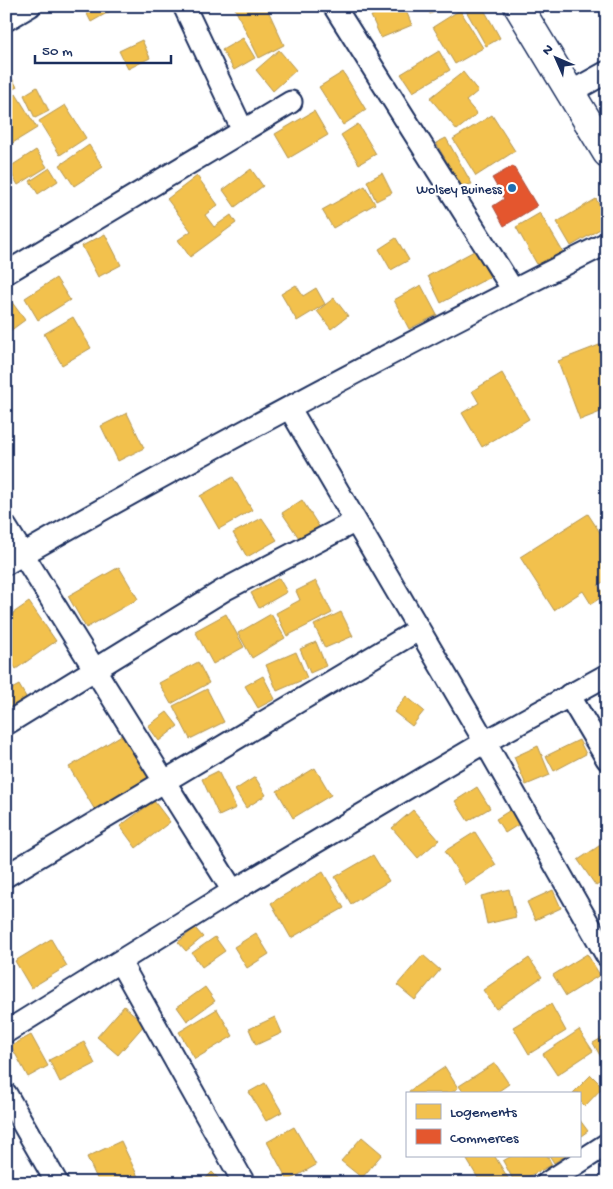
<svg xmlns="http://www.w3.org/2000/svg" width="613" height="1189" font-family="'Gochi Hand',sans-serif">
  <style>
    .homes { fill: #f2c14e; stroke: #b29553 }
    .shops { fill: #e4572e; stroke: #a84b3c }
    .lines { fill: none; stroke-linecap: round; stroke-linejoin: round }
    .street-casing { stroke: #1b2f5e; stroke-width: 25 }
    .secondary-casing { stroke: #1b2f5e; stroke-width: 31 }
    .street { stroke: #fff; stroke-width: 21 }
    .secondary { stroke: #fff; stroke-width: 28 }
    .poi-dot { fill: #1f6fb2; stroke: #fff; stroke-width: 2 }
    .labels { text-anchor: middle; stroke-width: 5; stroke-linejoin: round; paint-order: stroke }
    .poi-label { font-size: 14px; fill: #1b2f5e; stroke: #fff; text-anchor: end }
  </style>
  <rect width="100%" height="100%" fill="#fff"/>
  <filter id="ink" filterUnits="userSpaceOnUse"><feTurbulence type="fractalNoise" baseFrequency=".02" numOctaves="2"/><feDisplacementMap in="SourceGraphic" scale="10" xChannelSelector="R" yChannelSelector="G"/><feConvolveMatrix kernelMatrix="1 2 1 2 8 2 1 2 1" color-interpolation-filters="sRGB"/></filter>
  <g filter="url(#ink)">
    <!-- homes -->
    <path class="homes" d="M83,6H112L114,9L91,22Z
      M240,6H266L284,45L259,58L235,9Z
      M393,6H404L412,25L381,38L371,16Z
      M427,6H447L430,14Z
      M469,6H482L500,38L486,46L465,9Z
      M460,10L483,48L455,64L433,27Z
      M243,38L255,58L234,70L222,50Z
      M142,40L150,58L128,69L119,51Z
      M279,50L296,70L273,91L256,70Z
      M439,51L450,70L413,92L401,74Z
      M6,68L17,87L6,93Z
      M343,72L366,110L343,125L319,87Z
      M463,72L478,91L466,101L477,114L457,130L430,98Z
      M37,87L49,111L35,118L24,95Z
      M16,94L37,128L11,144L6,136V100Z
      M65,105L86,138L60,155L39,121Z
      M314,111L328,135L289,158L275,134Z
      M492,115L515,151L476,176L453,139Z
      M358,124L376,154L359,164L341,135Z
      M446,138L472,184L461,186L436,143Z
      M89,145L103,167L74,186L60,165Z
      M36,150L47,167L18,185L8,168Z
      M50,168L58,181L38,194L30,181Z
      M251,169L263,186L235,207L223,190Z
      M382,173L392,193L376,201L367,181Z
      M197,176L218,205L205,215L214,227L231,215L236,223L190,257L178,240L191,231L167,199Z
      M365,186L375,204L333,228L322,210Z
      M596,199L607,218V225L571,246L557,222Z
      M540,213L563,252L538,266L516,227Z
      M105,234L121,265L98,277L82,246Z
      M396,238L409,260L391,270L379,249Z
      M476,250L490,277L441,303L428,276Z
      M56,278L70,300L38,320L25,298Z
      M296,285L303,296L316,288L325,304L297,321L281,294Z
      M421,285L437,315L409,329L394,300Z
      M334,298L348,316L331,329L317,311Z
      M11,301L25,320L6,334V304Z
      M73,317L91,348L62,365L44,334Z
      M607,342V420L603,411L580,420L558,361Z
      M502,373L529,419L482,447L462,413L479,403L472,391Z
      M127,413L144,448L118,461L101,426Z
      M233,477L252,510L219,529L200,496Z
      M302,500L320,528L301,541L282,513Z
      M588,514L607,543V580L598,585L605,595L591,604L583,591L554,610L520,557Z
      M262,518L277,540L247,557L233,533Z
      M119,567L138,599L86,628L68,596Z
      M279,578L287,592L259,608L251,593Z
      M316,581L332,613L287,636L276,613L300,600L296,591Z
      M29,602L56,641L16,669L6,654V618Z
      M341,612L353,636L325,648L314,625Z
      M226,614L244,647L213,664L195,631Z
      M271,614L285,638L252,658L238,633Z
      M316,642L326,666L310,673L300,649Z
      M296,652L307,678L277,691L266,665Z
      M198,662L209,683L171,704L159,683Z
      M263,676L275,699L258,708L245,686Z
      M19,685L29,702L9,714L6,709V692Z
      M207,689L224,722L190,739L173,706Z
      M406,696L424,711L412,726L394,712Z
      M167,712L178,726L159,741L148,726Z
      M125,733L151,781L98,815L69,767Z
      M579,740L586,754L554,771L546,756Z
      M538,746L550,775L526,785L514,757Z
      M315,768L331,795L293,818L277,791Z
      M218,771L236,808L219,816L202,779Z
      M255,777L266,795L246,808L235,790Z
      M477,787L490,808L468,821L455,801Z
      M154,801L170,822L136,848L120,826Z
      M512,809L521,823L505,833L496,819Z
      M413,810L439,840L418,858L392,828Z
      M475,832L496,865L466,885L445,851Z
      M602,844L607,851V879L596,886L578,860Z
      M373,855L389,881L351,904L335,877Z
      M323,872L344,908L291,938L271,903Z
      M509,889L516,917L487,924L481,896Z
      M553,890L561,908L535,920L527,902Z
      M195,928L203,937L186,951L178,942Z
      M256,933L269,954L247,968L234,947Z
      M215,937L225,951L202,967L192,953Z
      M51,939L67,966L31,988L15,961Z
      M587,954L600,975L566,996L553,975Z
      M423,955L440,970L415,1000L397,985Z
      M529,958L542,977L496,1009L483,990Z
      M205,987L215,1001L187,1021L177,1007Z
      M551,1004L566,1031L529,1054L513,1027Z
      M124,1006L145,1024L118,1055L97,1037Z
      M217,1009L233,1036L195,1059L179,1032Z
      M275,1017L282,1033L256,1045L249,1029Z
      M579,1030L593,1051L557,1075L543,1054Z
      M31,1035L48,1066L28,1077L11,1046Z
      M607,1035V1065L606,1066L593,1043Z
      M84,1042L95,1064L60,1082L49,1060Z
      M495,1063L509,1084L496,1093H464L459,1086Z
      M445,1067L458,1088L451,1093H410L409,1091Z
      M591,1075L603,1087L585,1106L579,1100V1093H573Z
      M265,1083L282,1112L266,1121L249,1092Z
      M579,1119L588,1131L581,1136L579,1134Z
      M294,1127L316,1165L288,1181L267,1142Z
      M362,1137L382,1154L362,1178L341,1161Z
      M121,1141L141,1183H99L87,1157Z
      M474,1155H494L511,1183H481L467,1160Z
      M513,1155H547L552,1165L515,1183L503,1161Z
      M549,1155H567L554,1163Z
      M212,1172L223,1183H201Z"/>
    <!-- shops -->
    <path class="shops" d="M513,166L537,206L504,226L493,206L504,199L492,178Z"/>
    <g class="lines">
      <defs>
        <path id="street" d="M184,6L243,131
          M334,6L513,290
          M6,20L30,6
          M571,92L607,72
          M6,273L291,102
          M290,409L485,742L607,956
          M6,527C82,649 157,770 233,891
          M6,564C203,451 404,345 607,243
          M569,695L607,759
          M6,724L224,590L354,522
          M6,876L418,630
          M120,962L244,1183
          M6,1032L233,891L485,742L607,675
          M6,1094L57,1183
          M547,1183L607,1144"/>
        <path id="secondary" d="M518,6L607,153"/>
      </defs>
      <!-- street casing -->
      <use href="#street" class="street-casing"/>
      <!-- secondary casing -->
      <use href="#secondary" class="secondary-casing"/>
      <!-- street -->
      <use href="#street" class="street"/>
      <!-- secondary -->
      <use href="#secondary" class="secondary"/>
    </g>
  </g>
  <!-- markers -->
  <circle class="poi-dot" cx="512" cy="188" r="5"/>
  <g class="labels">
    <!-- poi labels -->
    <g class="poi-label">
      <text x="502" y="193">Wolsey Buiness</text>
    </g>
  </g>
  <!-- margin -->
  <rect width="613" height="1189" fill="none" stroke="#fff" stroke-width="25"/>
  <rect x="12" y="12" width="588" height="1164" fill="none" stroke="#1b2f5e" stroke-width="2" filter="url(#ink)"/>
  <!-- legend -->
  <rect x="406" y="1092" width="175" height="65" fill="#ffffff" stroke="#a4acbf"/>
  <rect x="416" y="1104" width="25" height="15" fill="#f2c14e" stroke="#a4acbf"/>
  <text x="450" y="1116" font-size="15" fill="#1b2f5e">Logements</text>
  <rect x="416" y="1129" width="25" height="15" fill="#e4572e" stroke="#a4acbf"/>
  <text x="450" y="1142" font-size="15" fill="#1b2f5e">Commerces</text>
  <!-- north arrow -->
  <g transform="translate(556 58) rotate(315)" stroke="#ffffff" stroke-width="4" paint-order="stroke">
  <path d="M0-4L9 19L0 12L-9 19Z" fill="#1b2f5e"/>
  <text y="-8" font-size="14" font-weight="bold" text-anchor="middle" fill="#1b2f5e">N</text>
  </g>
  <!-- scale -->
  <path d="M35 55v8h136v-8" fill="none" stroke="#1b2f5e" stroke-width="2.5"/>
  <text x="42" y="55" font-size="15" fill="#1b2f5e" stroke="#ffffff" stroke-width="4" paint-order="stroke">50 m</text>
</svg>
